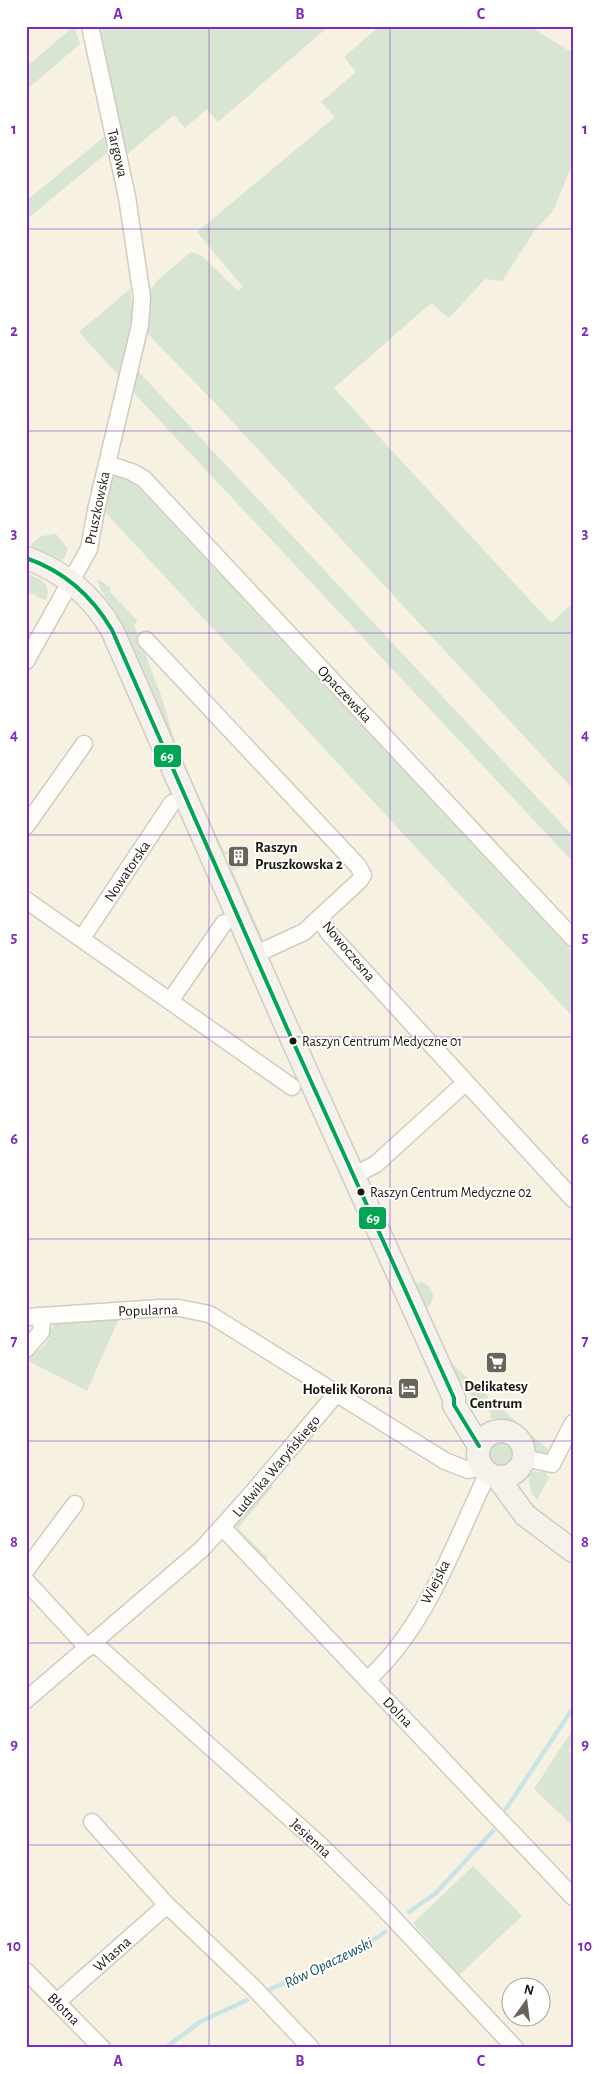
<svg xmlns="http://www.w3.org/2000/svg" width="599" height="2074" font-family="'Alegreya Sans',sans-serif">
  <style>
    .green { fill: #d7e5d2 }
    .lines { fill: none; stroke-linecap: round; stroke-linejoin: round }
    .stream { stroke: #c9e4e4; stroke-width: 4.5 }
    .street-casing { stroke: #d0ccc1; stroke-width: 19 }
    .secondary-casing { stroke: #d0ccc1; stroke-width: 25 }
    .street { stroke: #fefdfa; stroke-width: 16 }
    .secondary { stroke: #f4f2eb; stroke-width: 22 }
    .bus-1-casing { stroke: #fff; stroke-width: 8 }
    .bus-1 { stroke: #00a651; stroke-width: 4 }
    .grid { fill: none; stroke: #7b2cbf; stroke-width: 1; stroke-opacity: 0.55 }
    .bus-dot { fill: #1c180e; stroke: #fff; stroke-width: 2 }
    .labels { text-anchor: middle; stroke-width: 4; stroke-linejoin: round; paint-order: stroke }
    .bus-label { font-size: 14px; fill: #1c180e; stroke: #fff; text-anchor: start }
    .street-label { font-size: 15px; fill: #1c180e; stroke: #fff }
    .poi-label { font-size: 15px; font-weight: bold; fill: #1c180e; stroke: #fff; text-anchor: start }
    .water-label { font-size: 16px; font-style: italic; fill: #195259; stroke: #fff }
    .line-badge { stroke: #fff; stroke-width: 2 }
    .badge-label { font-size: 14px; text-anchor: middle; font-weight: bold; fill: #fff }
    .neatline { fill: none; stroke: #7b2cbf; stroke-width: 2 }
    .grid-label { font-size: 16px; text-anchor: middle; font-weight: bold; fill: #7b2cbf }
  </style>
  <rect width="100%" height="100%" fill="#f6f1e1"/>
  <!-- green -->
  <path class="green" d="M74,26L80,44L26,90V67Z
    M97,26H329L218,122L207,109L185,128L174,115L125,156Z
    M380,26H529L573,53V163L553,211L535,230L502,281L485,279L449,318L431,303L334,388L551,623L573,603V789L216,404L148,334L149,292L159,279L191,252L202,256L238,291L243,287L197,232L335,117L321,102L356,72L344,57Z
    M104,137L108,152L26,220V201Z
    M130,289L134,322L119,376L79,332Z
    M138,371L573,836V862L133,392Z
    M117,475L128,476L573,952V1017L106,513H102L111,478Z
    M56,534L68,549L63,560L32,547L31,544L42,536Z
    M26,573C40,579 54,584 45,600L26,591Z
    M97,579L111,588L110,592L138,621L134,625L162,698L174,740L224,852L241,845L250,866L232,870L265,944H262L228,868L246,861L240,848L223,856L126,631C119,614 100,594 97,579Z
    M422,1282C434,1287 437,1299 427,1308L424,1307L414,1284Z
    M119,1318L87,1391L27,1360L43,1347L49,1339L50,1329L59,1321Z
    M450,1362L489,1397L480,1405L466,1390Z
    M495,1403L550,1451L548,1455L535,1451C520,1419 517,1429 489,1417L491,1413L487,1410Z
    M489 1454a12 12 0 1 1 24 0a12 12 0 1 1-24 0Z
    M543,1469L549,1478L537,1500L531,1492L528,1476L534,1471L541,1473Z
    M270,1483L273,1486L238,1528L268,1558L266,1560L234,1525Z
    M573,1729V1745L569,1750L573,1753V1826L534,1789Z
    M473,1866L522,1916L458,1976L413,1923Z"/>
  <g class="lines">
    <!-- stream -->
    <path class="stream" d="M506,1809L573,1708
      M409,1912L436,1893L493,1831
      M269,1990L363,1947L385,1932
      M165,2048L200,2022L247,2000"/>
    <defs>
      <path id="street" d="M107,464L132,472L144,479L573,938
        M146,640L358,866L363,875L359,881L304,932L254,955
        M26,661L89,549L96,510L140,325L142,297L127,197L90,26
        M26,826L84,744
        M26,900L292,1087
        M320,918L328,932L573,1199
        M82,938L172,803
        M170,1001L224,923
        M353,1176L376,1164L465,1083
        M26,1317L160,1308H179L209,1314L445,1461L468,1470L482,1467
        M26,1349L41,1332L42,1316
        M524,1458L552,1464L573,1423
        M223,1528L573,1897
        M26,1570L75,1504
        M26,1581L88,1648
        M94,1643L319,1844L379,1903L515,2048
        M367,1680C427,1627 454,1543 488,1473
        M26,1700L202,1549L254,1491L336,1394
        M92,1822L167,1905L253,1987L311,2048
        M26,1971L102,2048
        M57,2002L167,1905"/>
      <path id="secondary" d="M26,558C64,571 92,596 112,630L286,1026L454,1398V1405L479,1446
        M478 1454a23 23 0 1 1 46 0a23 23 0 1 1-46 0Z
        M497,1477L525,1515L573,1551"/>
    </defs>
    <!-- street casing -->
    <use href="#street" class="street-casing"/>
    <!-- secondary casing -->
    <use href="#secondary" class="secondary-casing"/>
    <!-- street -->
    <use href="#street" class="street"/>
    <!-- secondary -->
    <use href="#secondary" class="secondary"/>
    <defs>
      <path id="bus-1" d="M26,558C64,571 92,596 112,630L286,1026L454,1398V1405L479,1446"/>
    </defs>
    <!-- bus-1 casing -->
    <use href="#bus-1" class="bus-1-casing"/>
    <!-- bus-1 -->
    <use href="#bus-1" class="bus-1"/>
  </g>
  <!-- grid -->
  <path class="grid" d="M209,26V2048M390,26V2048M26,229H573M26,431H573M26,633H573M26,835H573M26,1037H573M26,1239H573M26,1441H573M26,1643H573M26,1845H573"/>
  <!-- icons -->
  <defs>
    <symbol id="building-square" viewBox="-11 -11 22 22"><rect x="-9" y="-9" width="18" height="18" rx="4" fill="#686458" stroke="#fff"/><path d="M-4-6H4V6H1V3H-1V6H-4ZM-2.5-4.3h1.7v1.8h-1.7ZM.8-4.3h1.7v1.8H.8ZM-2.5-1h1.7V.8h-1.7ZM.8-1h1.7V.8H.8Z" fill="#fff"/></symbol>
    <symbol id="supermarket-square" viewBox="-11 -11 22 22"><rect x="-9" y="-9" width="18" height="18" rx="4" fill="#686458" stroke="#fff"/><path d="M-6-5.5h2.5l.6 2H6L4.5 2H-2.5L-4.4-4H-6ZM-1.5 3.2a1.3 1.3 0 1 0 .1 0ZM3 3.2a1.3 1.3 0 1 0 .1 0Z" fill="#fff"/></symbol>
    <symbol id="hotel-square" viewBox="-11 -11 22 22"><rect x="-9" y="-9" width="18" height="18" rx="4" fill="#686458" stroke="#fff"/><path d="M-6-4.5h1.5V1H6V5H4.5V3h-9V5H-6ZM-4 0a1.8 1.8 0 1 1 3.6 0ZM.5 0V-2.5h3Q6-2.5 6 0Z" fill="#fff"/></symbol>
  </defs>
  <g fill-rule="evenodd">
    <use href="#building-square" x="226" y="844" width="25" height="25"/>
    <use href="#supermarket-square" x="484" y="1350" width="25" height="25"/>
    <use href="#hotel-square" x="396" y="1376" width="25" height="25"/>
  </g>
  <!-- markers -->
  <g class="bus-dot">
    <circle cx="293" cy="1041" r="4.5"/>
    <circle cx="361" cy="1192" r="4.5"/>
  </g>
  <g class="labels">
    <!-- bus labels -->
    <g class="bus-label">
      <text x="302" y="1046">Raszyn Centrum Medyczne 01</text>
      <text x="370" y="1197">Raszyn Centrum Medyczne 02</text>
    </g>
    <!-- street labels -->
    <g class="street-label">
      <text transform="translate(118 153) rotate(77)" y="5">Targowa</text>
      <text transform="translate(97 508) rotate(-78)" y="5">Pruszkowska</text>
      <text transform="translate(345 694) rotate(47)" y="5">Opaczewska</text>
      <text transform="translate(127 871) rotate(-56)" y="5">Nowatorska</text>
      <text transform="translate(349 951) rotate(50)" y="5">Nowoczesna</text>
      <text transform="translate(148 1310) rotate(-2)" y="5">Popularna</text>
      <text transform="translate(276 1466) rotate(-50)" y="5">Ludwika Waryńskiego</text>
      <text transform="translate(435 1582) rotate(-63)" y="5">Wiejska</text>
      <text transform="translate(398 1712) rotate(46)" y="5">Dolna</text>
      <text transform="translate(311 1838) rotate(43)" y="5">Jesienna</text>
      <text transform="translate(112 1954) rotate(-42)" y="5">Własna</text>
      <text transform="translate(64 2009) rotate(45)" y="5">Błotna</text>
    </g>
    <!-- poi labels -->
    <g class="poi-label">
      <text x="255" y="852">Raszyn<tspan x="255" dy="17">Pruszkowska 2</tspan></text>
      <text x="496" y="1391" text-anchor="middle">Delikatesy<tspan x="496" dy="17">Centrum</tspan></text>
      <text x="393" y="1394" text-anchor="end">Hotelik Korona</text>
    </g>
    <!-- water labels -->
    <g class="water-label">
      <text transform="translate(328 1962) rotate(-26)" y="6">Rów Opaczewski</text>
    </g>
  </g>
  <g class="line-badge">
    <rect x="153" y="744" width="29" height="24" rx="5" fill="#00a651"/>
    <rect x="358" y="1206" width="29" height="24" rx="5" fill="#00a651"/>
  </g>
  <g class="badge-label">
    <text x="167" y="761">69</text>
    <text x="373" y="1223">69</text>
  </g>
  <!-- border -->
  <rect width="599" height="2074" fill="none" stroke="#ffffff" stroke-width="55"/>
  <!-- north arrow -->
  <g transform="translate(526 2002) rotate(14)"><circle r="24" fill="#ffffff" stroke="#a4a39f"/>
  <path d="M0-4L9 19L0 12L-9 19Z" fill="#686458"/>
  <text y="-8" font-size="14" font-weight="bold" text-anchor="middle" fill="#1c180e">N</text>
  </g>
  <rect x="28" y="28" width="544" height="2018" class="neatline"/>
  <g class="grid-label">
    <text x="118" y="19">A</text>
    <text x="300" y="19">B</text>
    <text x="481" y="19">C</text>
    <text x="14" y="134">1</text>
    <text x="585" y="134">1</text>
    <text x="14" y="336">2</text>
    <text x="585" y="336">2</text>
    <text x="14" y="538">3</text>
    <text x="585" y="538">3</text>
    <text x="14" y="740">4</text>
    <text x="585" y="740">4</text>
    <text x="14" y="942">5</text>
    <text x="585" y="942">5</text>
    <text x="14" y="1144">6</text>
    <text x="585" y="1144">6</text>
    <text x="14" y="1346">7</text>
    <text x="585" y="1346">7</text>
    <text x="14" y="1547">8</text>
    <text x="585" y="1547">8</text>
    <text x="14" y="1749">9</text>
    <text x="585" y="1749">9</text>
    <text x="14" y="1951">10</text>
    <text x="585" y="1951">10</text>
    <text x="118" y="2066">A</text>
    <text x="300" y="2066">B</text>
    <text x="481" y="2066">C</text>
  </g>
</svg>
